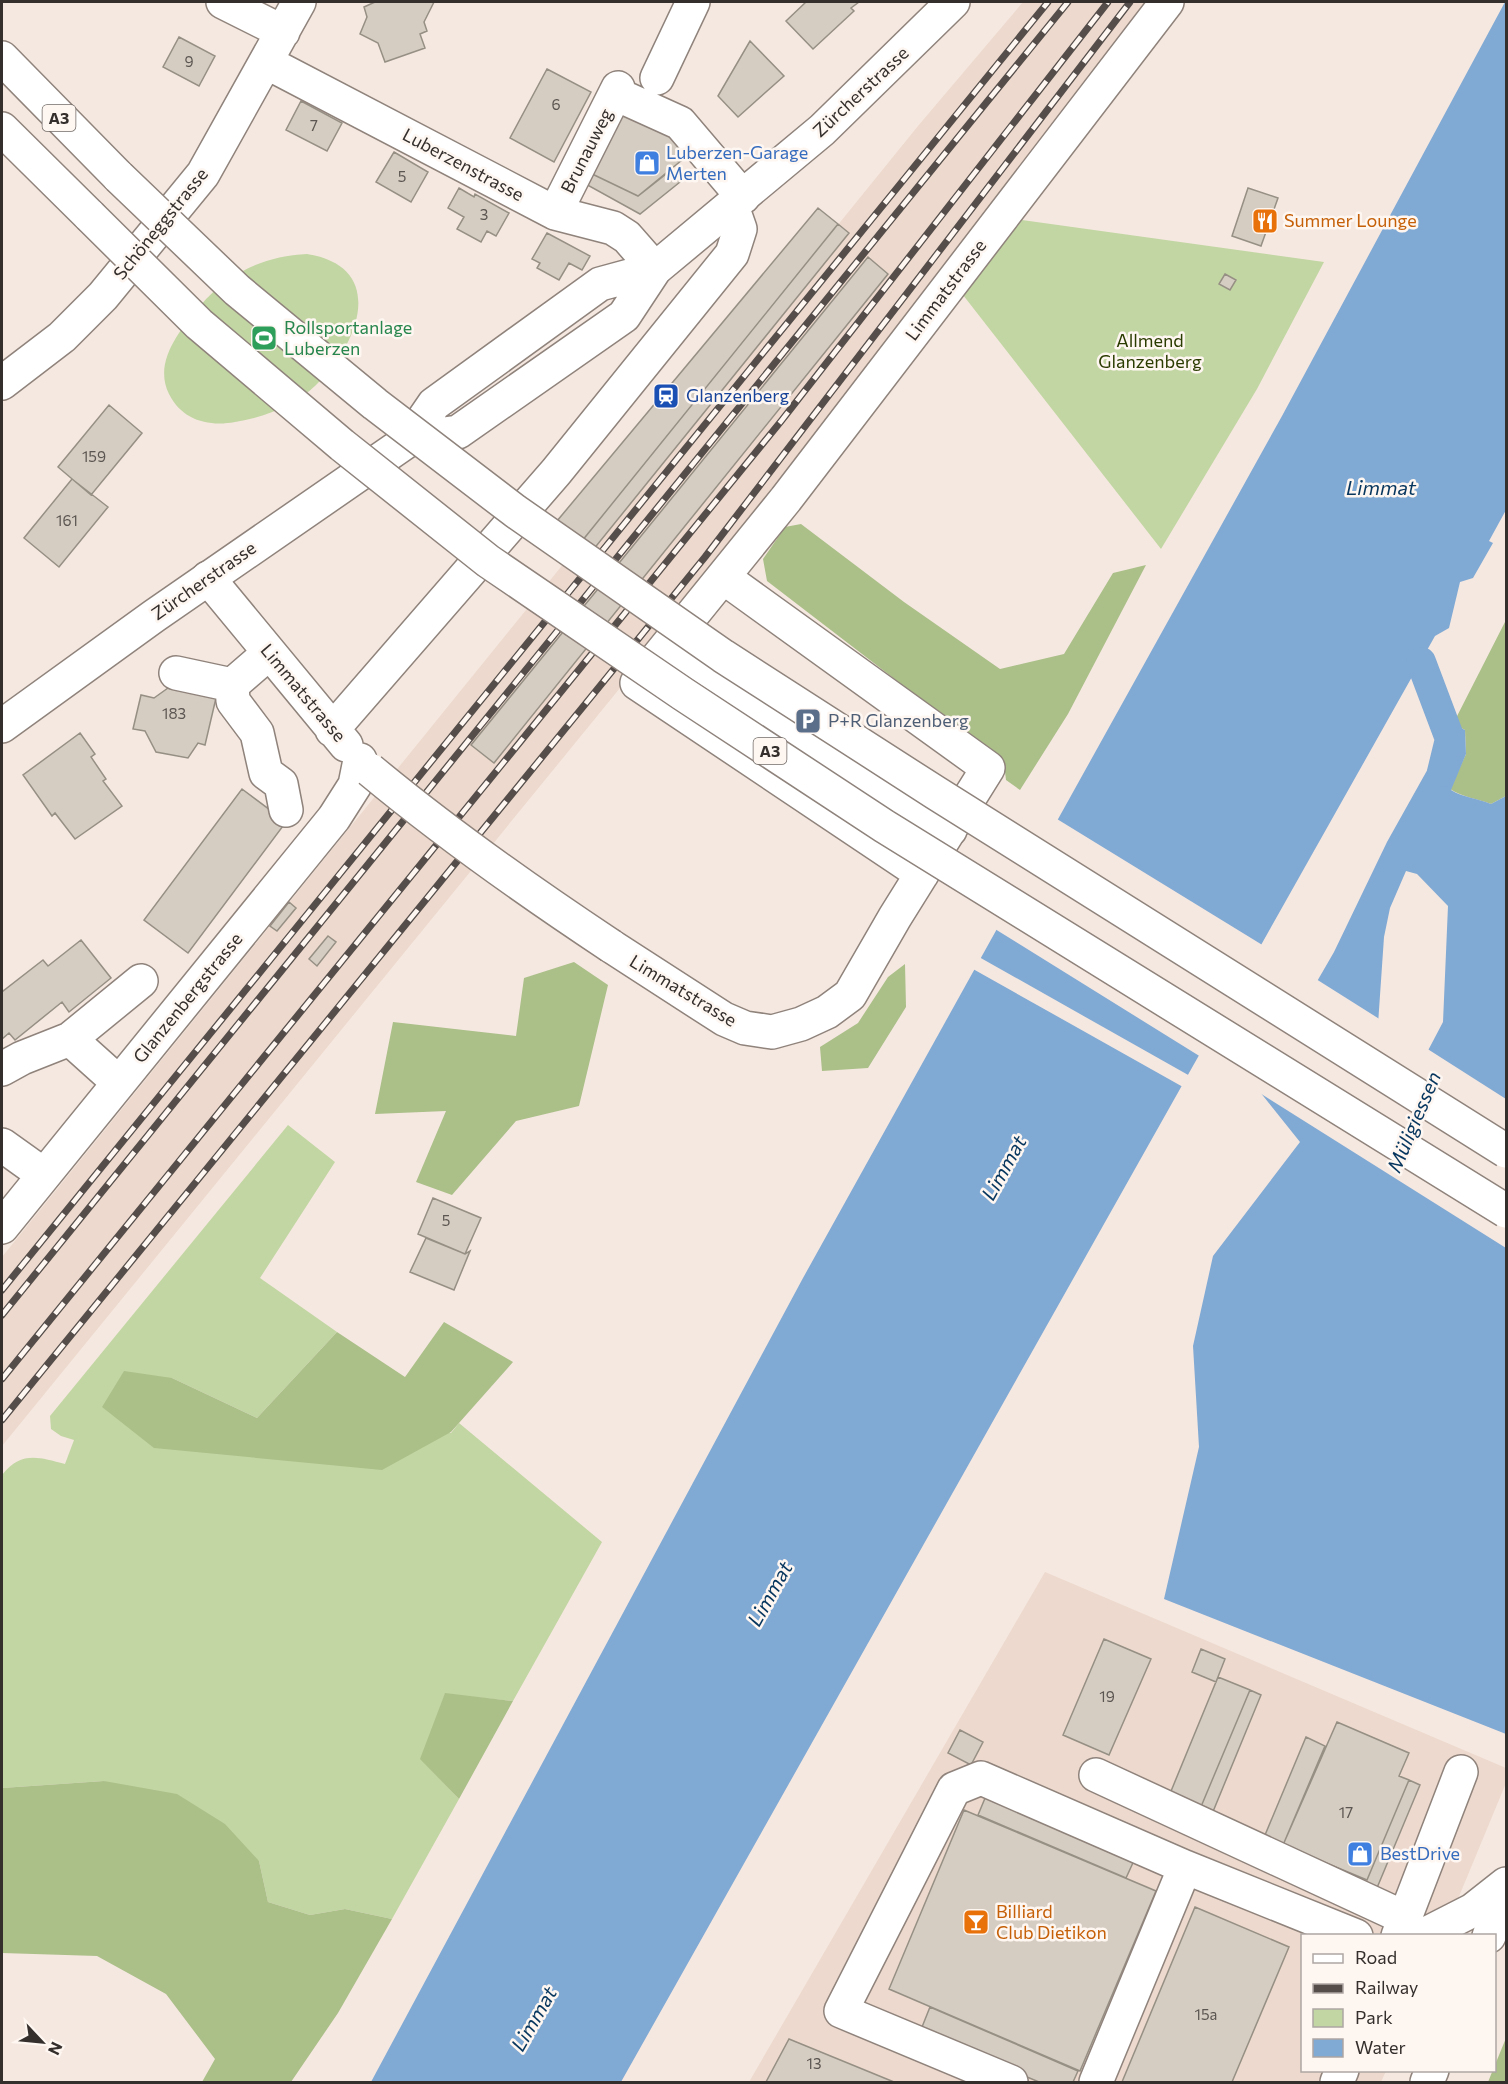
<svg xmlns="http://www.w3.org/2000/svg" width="1508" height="2084" font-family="Commissioner,sans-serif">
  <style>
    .built { fill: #edd9cd }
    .green { fill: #c2d6a3 }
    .forest { fill: #abbf89 }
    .water { fill: #80a9d4; fill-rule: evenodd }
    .pier { fill: #f5e8e0 }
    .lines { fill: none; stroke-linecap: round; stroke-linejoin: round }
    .canal { stroke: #80a9d4; stroke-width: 30 }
    .building { fill: #d5cdc2; stroke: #968f84; stroke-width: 1.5 }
    .minor-casing { stroke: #8f837c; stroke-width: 36 }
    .major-casing { stroke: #8f837c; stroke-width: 36 }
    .highway-casing { stroke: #8f837c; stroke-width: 36 }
    .minor { stroke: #fff; stroke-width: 33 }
    .major { stroke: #fff; stroke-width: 33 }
    .highway { stroke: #fff; stroke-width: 33 }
    .rail-casing { stroke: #544d4a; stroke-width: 7 }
    .rail { stroke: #fef6f1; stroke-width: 4.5; stroke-dasharray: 14; stroke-linecap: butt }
    .minor-bridge-casing { stroke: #8f837c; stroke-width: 36; stroke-linecap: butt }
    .highway-bridge-casing { stroke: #8f837c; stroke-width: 36; stroke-linecap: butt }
    .minor-bridge { stroke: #fff; stroke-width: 33 }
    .highway-bridge { stroke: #fff; stroke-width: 33 }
    .labels { text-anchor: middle; stroke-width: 5; stroke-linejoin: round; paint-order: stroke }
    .number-label { font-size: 15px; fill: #5c5652 }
    .shield { fill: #fef6f1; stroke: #716b67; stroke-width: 1.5 }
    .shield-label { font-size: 16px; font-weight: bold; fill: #342f2c }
    .street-label { font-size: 18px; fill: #342f2c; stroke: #fef6f1 }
    .shop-label { font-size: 18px; fill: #366cbe; stroke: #fef6f1; text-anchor: start }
    .food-label { font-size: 18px; fill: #c56008; stroke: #fef6f1; text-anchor: start }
    .leisure-label { font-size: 18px; fill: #27864d; stroke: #fef6f1; text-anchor: start }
    .park-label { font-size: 18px; fill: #2b3c00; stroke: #fef6f1 }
    .transit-label { font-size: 18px; fill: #164399; stroke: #fef6f1; text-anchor: start }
    .service-label { font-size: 18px; fill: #4e5e75; stroke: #fef6f1; text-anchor: start }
    .water-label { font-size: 20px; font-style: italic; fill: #06365e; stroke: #fef6f1 }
  </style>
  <rect width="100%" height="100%" fill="#f5e8e0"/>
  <!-- built -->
  <path class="built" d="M1023,2H1155L748,531L2,1446V1257L918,126Z
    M1045,1572L1506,1768V1783L1443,1935L1302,1936V2070L1386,2071L1381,2082H749Z"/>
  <!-- green -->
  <path class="green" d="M1022,220L1324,262L1257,389L1161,549L963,295Z
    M307,254C389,267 358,346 316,385C294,406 265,417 235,422C208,427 182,420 169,394C153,362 180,330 200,306C228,273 264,256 307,254Z
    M288,1125L335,1162L260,1278L337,1332L257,1418L172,1378L102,1407L451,1433L459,1423L602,1542L513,1701L445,1694L421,1759L459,1799L392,1919L345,1909L310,1915L268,1902L259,1861L104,1781L2,1788V1475C21,1451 38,1457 65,1464L74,1440L61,1436L51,1429L50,1416Z"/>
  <!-- forest -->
  <path class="forest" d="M801,524L904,602L1000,669L1064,654L1113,573L1146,565L1068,714L1020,790L1006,780L1004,763L767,581L763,559L785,527Z
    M1506,620V796L1491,804C1476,798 1464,798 1450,789L1466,754L1465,730L1453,724Z
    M574,962L608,985L579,1106L516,1121L452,1195L416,1182L446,1111L375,1114L393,1022L516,1036L524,978Z
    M905,964L906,1007L868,1068L822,1071L820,1047L858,1023L888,977Z
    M444,1322L513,1362L451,1432L382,1470L154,1448L102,1407L124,1371L172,1378L257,1418L337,1332L405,1377Z
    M445,1693L513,1701L459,1799L420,1759Z
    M104,1781L177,1794L225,1824L259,1861L268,1902L310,1915L345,1909L392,1919L338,2013L291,2082H202L215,2059L166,1994L97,1956L2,1953V1788Z
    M1506,2038V2082H1488Z"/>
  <!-- water -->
  <path class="water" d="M1505,2L1506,510L1489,541L1493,543L1473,578L1460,582L1449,628L1435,636L621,2082H371L803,1278L1282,416Z
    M1453,724L1465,730L1466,754L1451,790C1464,798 1477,798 1491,804L1506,796V1734L1164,1599L1199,1447L1193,1346L1213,1256L1300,1142L1256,1087L1334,952L1387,842ZM1406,871L1417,874L1448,906L1443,1022L1402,1100L1360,1074L1377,1039L1384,937L1390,908Z"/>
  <!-- pier -->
  <path class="pier" d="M1057,819L1264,946L1201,1057L995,929Z
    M979,957L1190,1076L1183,1087L973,969Z
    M1316,979L1381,1020L1379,1040L1363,1073L1401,1096L1426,1048L1506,1099V1248L1255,1090L1253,1086Z"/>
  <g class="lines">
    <!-- canal -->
    <path class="canal" d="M1421,662L1450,739L1442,772"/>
  </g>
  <!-- building -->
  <path class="building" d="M375,2H434L424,22L427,31L420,34L425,48L385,62L378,43L360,34L367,17L364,7Z
    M806,2H859L851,8L854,11L813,49L786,21Z
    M179,37L215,56L199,86L163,67Z
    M750,41L784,76L738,117L718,96Z
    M547,69L591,92L554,162L510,138Z
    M301,101L342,123L327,151L286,130Z
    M621,109L674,131L693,151L638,196L588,172Z
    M394,152L428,172L411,202L376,182Z
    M670,171L680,182L640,214L582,182L588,172L638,196Z
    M459,188L474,197L475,194L509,213L496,236L487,231L481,242L457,229L464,217L448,208Z
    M1248,188L1278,198L1261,246L1232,236Z
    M818,208L838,224L582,541L557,521Z
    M838,224L849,233L593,550L582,541Z
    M547,233L590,256L582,270L569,263L559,280L537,268L540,263L532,259Z
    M868,257L888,274L494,763L471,745Z
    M1225,274L1236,280L1230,290L1219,284Z
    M109,405L142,433L91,495L58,467Z
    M72,479L108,507L59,567L24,538Z
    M168,688L216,698L205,745L198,743L188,758L156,752L145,731L133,729L141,695L154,698Z
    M80,733L95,754L91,757L106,779L103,781L122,806L75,839L55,813L52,816L23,775Z
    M242,789L286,822L188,953L144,920Z
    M289,902L296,908L277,931L270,926Z
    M328,936L336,942L317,966L309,959Z
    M81,940L111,978L69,1012L62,1002L15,1040L9,1033L2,1039V989L3,991L43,960L48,966Z
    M433,1198L481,1218L465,1254L418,1234Z
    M426,1238L465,1254L470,1251L454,1290L410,1272Z
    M1104,1639L1151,1659L1109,1755L1063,1735Z
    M1201,1649L1225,1659L1216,1682L1192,1672Z
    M1218,1677L1250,1690L1200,1809L1169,1796Z
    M1250,1690L1261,1695L1212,1814L1200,1809Z
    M1337,1722L1409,1753L1399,1776L1409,1780L1367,1880L1283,1845Z
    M960,1730L983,1742L971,1765L948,1753Z
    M1306,1737L1325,1746L1283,1845L1367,1880L1409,1780L1420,1785L1374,1895L1260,1847Z
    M988,1791L1137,1854L1126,1878L978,1815Z
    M964,1810L1156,1891L1080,2071L889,1989Z
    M1195,1907L1289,1947L1232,2082H1122Z
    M930,2007L1078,2071L1073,2082H1039L920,2032Z
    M789,2039L894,2082H766Z"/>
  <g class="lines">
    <defs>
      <path id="minor" d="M223,2L283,32
        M266,62L555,213L613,228L627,237L655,269
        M657,78L693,2
        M627,99L680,123L743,197
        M555,213L618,88
        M2,383L62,337L103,296L203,174L299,2
        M208,578L346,745
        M669,644L950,830
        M269,653L232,685L233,701L257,733L266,773L281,784L286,810
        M176,673L232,685
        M332,730L556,472L732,254L740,229L732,206
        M922,874L637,683L786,499L1167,2
        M611,946L724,1019L745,1028L772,1032L801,1024L827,1012L850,995L895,917L988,768L723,577
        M70,1039L119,1083
        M2,1069L22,1058L70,1039L141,981
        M2,1145L44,1175
        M2,1227L334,818L355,785L360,760
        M1096,1775L1405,1918
        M1398,1936L1461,1772
        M1422,1936L1473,1910L1506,1884
        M1011,2082L841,2011L954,1789L981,1778L1185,1867L1356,1936
        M1096,2082L1185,1867
        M1337,2082L1342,2070"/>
      <path id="major" d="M410,439L458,432L624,316L655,269L822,130L953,2
        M2,726L154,616L410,439L434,404L600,284L655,269
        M1489,1936L1506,1893
        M1427,2082L1432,2070"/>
      <path id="highway" d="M2,58L119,177
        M2,129L90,216"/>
    </defs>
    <!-- minor casing -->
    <use href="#minor" class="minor-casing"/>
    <!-- major casing -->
    <use href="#major" class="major-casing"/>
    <!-- highway casing -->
    <use href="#highway" class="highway-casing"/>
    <!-- minor -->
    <use href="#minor" class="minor"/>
    <!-- major -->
    <use href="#major" class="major"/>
    <!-- highway -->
    <use href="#highway" class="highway"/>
    <defs>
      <path id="rail" d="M2,1290L1048,2
        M2,1315L1068,2
        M2,1379L782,420L1108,2
        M2,1420L705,557L1130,2"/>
    </defs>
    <!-- rail casing -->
    <use href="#rail" class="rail-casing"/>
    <!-- rail -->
    <use href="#rail" class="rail"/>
    <defs>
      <path id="minor-bridge" d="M370,770C447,834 528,891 611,946"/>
      <path id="highway-bridge" d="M119,177L237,290L375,404L515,511L723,656L936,793L1506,1151
        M90,216L199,324L342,445L488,561L683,694L884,826L1506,1211"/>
    </defs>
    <!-- minor-bridge casing -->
    <use href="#minor-bridge" class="minor-bridge-casing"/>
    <!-- highway-bridge casing -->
    <use href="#highway-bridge" class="highway-bridge-casing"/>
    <!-- minor-bridge -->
    <use href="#minor-bridge" class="minor-bridge"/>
    <!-- highway-bridge -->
    <use href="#highway-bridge" class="highway-bridge"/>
  </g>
  <!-- icons -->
  <defs>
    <symbol id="shop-square" viewBox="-11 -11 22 22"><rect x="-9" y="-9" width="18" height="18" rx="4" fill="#3f7fe0" stroke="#fef6f1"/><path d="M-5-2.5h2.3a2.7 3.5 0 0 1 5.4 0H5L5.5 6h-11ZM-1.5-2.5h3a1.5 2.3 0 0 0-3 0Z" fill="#fff"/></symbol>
    <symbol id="restaurant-square" viewBox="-11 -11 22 22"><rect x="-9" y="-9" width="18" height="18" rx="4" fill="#e8710a" stroke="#fef6f1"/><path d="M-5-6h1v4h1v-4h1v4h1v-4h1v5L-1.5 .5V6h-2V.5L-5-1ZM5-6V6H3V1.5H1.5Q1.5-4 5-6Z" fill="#fff"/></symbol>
    <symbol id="stadium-square" viewBox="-11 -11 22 22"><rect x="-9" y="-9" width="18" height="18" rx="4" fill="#2e9e5b" stroke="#fef6f1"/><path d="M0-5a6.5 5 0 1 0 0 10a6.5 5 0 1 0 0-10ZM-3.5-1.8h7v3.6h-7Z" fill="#fff"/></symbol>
    <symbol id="station-square" viewBox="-11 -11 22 22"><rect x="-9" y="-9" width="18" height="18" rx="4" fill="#1a4fb4" stroke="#fef6f1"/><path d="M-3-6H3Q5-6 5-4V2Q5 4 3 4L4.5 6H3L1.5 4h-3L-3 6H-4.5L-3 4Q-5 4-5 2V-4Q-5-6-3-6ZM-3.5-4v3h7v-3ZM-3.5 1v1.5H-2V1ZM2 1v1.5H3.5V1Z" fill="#fff"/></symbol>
    <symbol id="parking-square" viewBox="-11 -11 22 22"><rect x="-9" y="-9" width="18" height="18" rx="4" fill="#5c6f8a" stroke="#fef6f1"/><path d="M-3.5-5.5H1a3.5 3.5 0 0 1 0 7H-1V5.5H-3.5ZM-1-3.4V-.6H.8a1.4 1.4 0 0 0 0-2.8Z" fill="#fff"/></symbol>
    <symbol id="bar-square" viewBox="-11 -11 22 22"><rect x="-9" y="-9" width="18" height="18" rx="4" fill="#e8710a" stroke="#fef6f1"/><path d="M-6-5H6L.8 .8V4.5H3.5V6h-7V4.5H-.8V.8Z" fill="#fff"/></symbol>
  </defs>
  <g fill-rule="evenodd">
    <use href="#shop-square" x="632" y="148" width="30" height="30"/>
    <use href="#restaurant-square" x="1250" y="206" width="30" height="30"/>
    <use href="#stadium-square" x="249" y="323" width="30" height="30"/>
    <use href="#station-square" x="651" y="381" width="30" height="30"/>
    <use href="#parking-square" x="793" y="706" width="30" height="30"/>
    <use href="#shop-square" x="1345" y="1839" width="30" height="30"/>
    <use href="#bar-square" x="961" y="1907" width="30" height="30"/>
  </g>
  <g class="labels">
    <!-- number labels -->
    <g class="number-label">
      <text x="189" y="67">9</text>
      <text x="556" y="110">6</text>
      <text x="314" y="131">7</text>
      <text x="402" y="182">5</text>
      <text x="484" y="220">3</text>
      <text x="94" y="462">159</text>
      <text x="67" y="526">161</text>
      <text x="174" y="719">183</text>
      <text x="446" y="1226">5</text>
      <text x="1107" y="1702">19</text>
      <text x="1346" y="1818">17</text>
      <text x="1206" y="2020">15a</text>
      <text x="814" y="2069">13</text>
    </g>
    <!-- shield labels -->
    <g class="shield">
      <rect x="42.5" y="105" width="33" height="26" rx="4.5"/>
      <rect x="753.5" y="738" width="33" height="26" rx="4.5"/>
    </g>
    <g class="shield-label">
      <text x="59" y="124">A3</text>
      <text x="770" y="757">A3</text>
    </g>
    <!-- street labels -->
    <g class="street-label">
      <text transform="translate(861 92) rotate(-43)" y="6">Zürcherstrasse</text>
      <text transform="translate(587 151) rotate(-63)" y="6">Brunauweg</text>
      <text transform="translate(463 165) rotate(28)" y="6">Luberzenstrasse</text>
      <text transform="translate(161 224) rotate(-51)" y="6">Schöneggstrasse</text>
      <text transform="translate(946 290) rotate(-53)" y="6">Limmatstrasse</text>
      <text transform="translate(204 581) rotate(-35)" y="6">Zürcherstrasse</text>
      <text transform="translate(303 693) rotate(50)" y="6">Limmatstrasse</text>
      <text transform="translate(683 991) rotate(31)" y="6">Limmatstrasse</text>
      <text transform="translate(188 998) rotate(-51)" y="6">Glanzenbergstrasse</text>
    </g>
    <!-- shop labels -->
    <g class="shop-label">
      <text x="666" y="159">Luberzen-Garage<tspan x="666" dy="21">Merten</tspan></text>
      <text x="1380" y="1860">BestDrive</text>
    </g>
    <!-- food labels -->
    <g class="food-label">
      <text x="1284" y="227">Summer Lounge</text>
      <text x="996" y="1918">Billiard<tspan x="996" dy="21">Club Dietikon</tspan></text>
    </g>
    <!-- leisure labels -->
    <g class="leisure-label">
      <text x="284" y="334">Rollsportanlage<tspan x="284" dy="21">Luberzen</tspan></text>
    </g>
    <!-- park labels -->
    <g class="park-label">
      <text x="1150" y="347">Allmend<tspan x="1150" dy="21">Glanzenberg</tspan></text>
    </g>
    <!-- transit labels -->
    <g class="transit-label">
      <text x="686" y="402">Glanzenberg</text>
    </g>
    <!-- service labels -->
    <g class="service-label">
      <text x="828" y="727">P+R Glanzenberg</text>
    </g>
    <!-- water labels -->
    <g class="water-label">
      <text x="1381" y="495">Limmat</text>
      <text transform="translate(1414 1122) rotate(-67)" y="7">Müligiessen</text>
      <text transform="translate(1004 1168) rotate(-61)" y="7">Limmat</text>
      <text transform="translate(770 1594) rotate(-61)" y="7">Limmat</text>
      <text transform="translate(534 2019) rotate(-60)" y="7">Limmat</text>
    </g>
  </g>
  <!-- border -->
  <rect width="1508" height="2084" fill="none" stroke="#342f2c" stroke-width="6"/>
  <!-- legend -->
  <rect x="1301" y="1934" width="195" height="138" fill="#fef6f1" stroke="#ada6a2" stroke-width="1.5"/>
  <rect x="1313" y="1954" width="30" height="9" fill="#ffffff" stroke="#ada6a2" stroke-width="1.5"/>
  <text x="1355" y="1964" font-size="18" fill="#342f2c">Road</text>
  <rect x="1313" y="1984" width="30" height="9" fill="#544d4a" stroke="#ada6a2" stroke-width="1.5"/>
  <text x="1355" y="1994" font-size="18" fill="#342f2c">Railway</text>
  <rect x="1313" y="2009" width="30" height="18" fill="#c2d6a3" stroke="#ada6a2" stroke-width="1.5"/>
  <text x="1355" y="2024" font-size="18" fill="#342f2c">Park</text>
  <rect x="1313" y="2039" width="30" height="18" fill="#80a9d4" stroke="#ada6a2" stroke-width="1.5"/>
  <text x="1355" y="2054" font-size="18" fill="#342f2c">Water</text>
  <!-- north arrow -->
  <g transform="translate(42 2042) rotate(116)" stroke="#fef6f1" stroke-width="4.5" paint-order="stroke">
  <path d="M0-4.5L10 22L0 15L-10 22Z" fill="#342f2c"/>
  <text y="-9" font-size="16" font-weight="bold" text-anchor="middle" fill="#342f2c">N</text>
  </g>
</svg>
